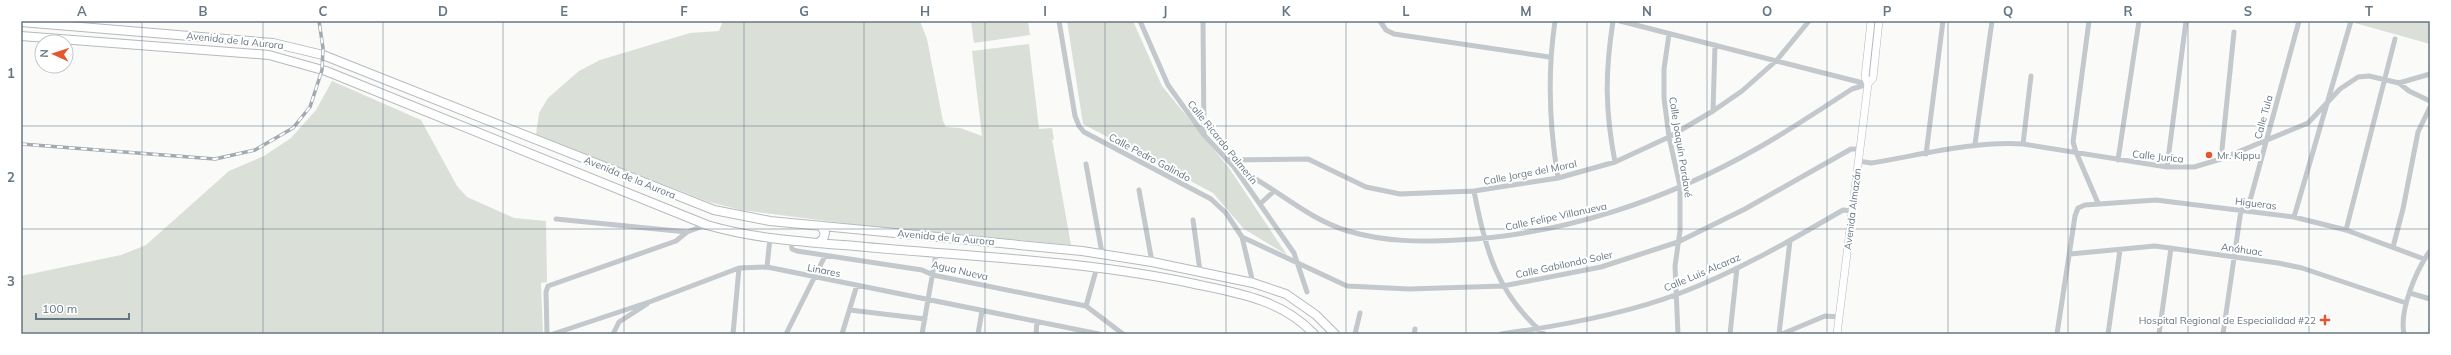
<svg xmlns="http://www.w3.org/2000/svg" width="2451" height="355" font-family="Mulish,sans-serif">
  <style>
    .green { fill: #dadfd7 }
    .lines { fill: none; stroke-linecap: round; stroke-linejoin: round }
    .secondary-casing { stroke: #b3babf; stroke-width: 8 }
    .primary-casing { stroke: #b5babe; stroke-width: 10 }
    .street { stroke: #c3c8cc; stroke-width: 5 }
    .secondary { stroke: #fff; stroke-width: 7 }
    .primary { stroke: #fff; stroke-width: 8 }
    .rail-casing { stroke: #a2aab0; stroke-width: 3.5 }
    .rail { stroke: #fff; stroke-width: 2; stroke-dasharray: 6; stroke-linecap: butt }
    .grid { fill: none; stroke: #657683; stroke-width: 1; stroke-opacity: 0.55 }
    .poi-dot { fill: #e4572e; stroke: #fff; stroke-width: 1.5 }
    .labels { text-anchor: middle; stroke-width: 4; stroke-linejoin: round; paint-order: stroke }
    .street-label { font-size: 10px; fill: #657683; stroke: #fff }
    .poi-label { font-size: 10px; fill: #657683; stroke: #fff; text-anchor: start }
    .neatline { fill: none; stroke: #657683; stroke-width: 1.5 }
    .grid-label { font-size: 13px; text-anchor: middle; font-weight: bold; fill: #657683 }
  </style>
  <rect width="100%" height="100%" fill="#fafaf8"/>
  <!-- green -->
  <path class="green" d="M723,21H920L927,39L943,121L946,127L960,128L982,136L972,51L1029,44L1039,129L1052,128L1054,140L1052,139L1071,245L850,224L741,210L709,202L536,135L539,113L548,98L579,71L600,60L690,33L719,31Z
    M971,21H1028L1030,35L974,43Z
    M1067,21H1133L1162,86L1229,168L1287,255L1244,229L1213,193L1083,124Z
    M2356,21H2430V44L2355,23Z
    M332,81L421,120L457,186L467,197L514,218L546,221L547,282L541,283L543,334H21V276L121,255L146,245L229,171L264,156L291,138L316,110Z"/>
  <g class="lines">
    <defs>
      <path id="secondary" d="M1868,84L1873,78L1879,21
        M1837,334L1868,84L1865,77L1871,21"/>
      <path id="primary" d="M21,22L273,43L323,55L714,210L770,221L1082,251L1152,262L1253,283L1286,294L1316,315L1335,334
        M21,36L269,55L326,71L707,225C755,239 805,242 855,246C969,257 1084,260 1195,284C1239,293 1282,300 1314,334
        M818,243L823,239L825,233L821,226"/>
    </defs>
    <!-- secondary casing -->
    <use href="#secondary" class="secondary-casing"/>
    <!-- primary casing -->
    <use href="#primary" class="primary-casing"/>
    <!-- street -->
    <path class="street" d="M1059,21L1075,116L1079,126L1084,132L1211,199L1226,213L1242,237L1347,286L1409,289L1503,286L1601,267L1678,242L1745,209L1851,149H1860
      M1140,21L1168,85L1204,135L1234,167L1294,253L1307,292
      M1203,21L1204,135
      M1380,21L1386,30L1394,34L1549,57
      M1555,21C1547,75 1549,124 1558,178
      M1613,21C1605,73 1605,110 1615,162
      M1620,21L1867,84
      M2089,21L2073,142L2076,152L2098,203
      M1669,34L1664,69V98L1669,137L1680,186V231L1675,266L1678,334
      M2399,83L2409,91L2430,101
      M1713,111L1715,45
      M1975,144L1992,21
      M2023,144L2031,76
      M1926,154L1943,21
      M2221,159L2234,32
      M1228,160L1308,159L1366,187L1400,194L1474,191L1558,178L1615,162L1669,137L1713,111L1742,91L1777,60L1809,21
      M2118,160L2139,21
      M1858,161L1871,163C1921,155 1972,141 2023,144L2167,167H2194L2221,159L2308,123L2340,89L2358,77L2369,76L2399,83L2430,74
      M1086,164L1102,253
      M1234,167C1274,186 1305,218 1348,231C1385,242 1420,242 1458,240C1563,235 1667,200 1758,148C1790,130 1821,109 1852,89L1868,84
      M2167,167L2186,21
      M1139,190L1152,262
      M1474,191C1485,249 1497,294 1544,334
      M1260,204L1273,192
      M2294,217L2351,21
      M556,219L687,232
      M1193,220L1200,271
      M2346,230L2395,39
      M1242,237L1253,283
      M791,240L792,249L797,251L922,270L933,275L1086,306L1123,334
      M2393,247L2403,209L2418,132L2430,107
      M2070,254L2155,246L2278,263L2302,268L2406,303
      M767,267L770,238
      M2410,293L2430,299
      M1086,306L1097,267
      M850,310L925,319
      M547,334L546,292L548,286L676,241L687,232L706,225
      M553,334L652,301L739,268L767,267L1099,334
      M613,334L619,322L647,304
      M733,334L739,268
      M786,334L825,256
      M842,334L857,285
      M922,334L936,254
      M978,334L982,311
      M1036,334L1037,322
      M1355,334L1360,313
      M1414,334L1415,329
      M1501,334C1560,326 1622,315 1678,294C1736,272 1790,241 1843,210L1852,211
      M1730,334L1737,268
      M1779,334L1790,241
      M1782,334L1825,316L1839,317
      M2057,334L2075,216L2078,208L2085,205L2156,200L2294,217L2346,230L2424,259
      M2108,334L2120,250
      M2159,334L2171,248
      M2223,334L2241,210L2247,206L2251,197L2299,21
      M2404,334C2399,311 2416,270 2430,251"/>
    <!-- secondary -->
    <use href="#secondary" class="secondary"/>
    <!-- primary -->
    <use href="#primary" class="primary"/>
    <defs>
      <path id="rail" d="M21,144L215,159L255,150L293,128L310,107L322,70L323,48L319,21"/>
    </defs>
    <!-- rail casing -->
    <use href="#rail" class="rail-casing"/>
    <!-- rail -->
    <use href="#rail" class="rail"/>
  </g>
  <!-- grid -->
  <path class="grid" d="M142,21V334M263,21V334M383,21V334M503,21V334M624,21V334M744,21V334M864,21V334M985,21V334M1105,21V334M1226,21V334M1346,21V334M1466,21V334M1587,21V334M1707,21V334M1827,21V334M1948,21V334M2068,21V334M2188,21V334M2309,21V334M21,126H2430M21,229H2430"/>
  <!-- markers -->
  <g class="poi-dot">
    <circle cx="2209" cy="155" r="4"/>
    <path d="M2323 314h4v4h4v4h-4v4h-4v-4h-4v-4h4z"/>
  </g>
  <g class="labels">
    <!-- street labels -->
    <g class="street-label">
      <text transform="translate(235 40) rotate(6)" y="4">Avenida de la Aurora</text>
      <text transform="translate(2263 117) rotate(-75)" y="4">Calle Tula</text>
      <text transform="translate(1223 142) rotate(51)" y="4">Calle Ricardo Palmerín</text>
      <text transform="translate(1681 147) rotate(81)" y="4">Calle Joaquín Pardavé</text>
      <text transform="translate(2158 156) rotate(6)" y="4">Calle Jurica</text>
      <text transform="translate(1150 157) rotate(28)" y="4">Calle Pedro Galindo</text>
      <text transform="translate(1530 172) rotate(-11)" y="4">Calle Jorge del Moral</text>
      <text transform="translate(630 177) rotate(22)" y="4">Avenida de la Aurora</text>
      <text transform="translate(2256 203) rotate(7)" y="4">Higueras</text>
      <text transform="translate(1852 209) rotate(-83)" y="4">Avenida Almazán</text>
      <text transform="translate(1556 216) rotate(-12)" y="4">Calle Felipe Villanueva</text>
      <text transform="translate(946 237) rotate(5)" y="4">Avenida de la Aurora</text>
      <text transform="translate(2242 249) rotate(8)" y="4">Anáhuac</text>
      <text transform="translate(1564 264) rotate(-12)" y="4">Calle Gabilondo Soler</text>
      <text transform="translate(824 270) rotate(11)" y="4">Linares</text>
      <text transform="translate(960 270) rotate(13)" y="4">Agua Nueva</text>
      <text transform="translate(1702 272) rotate(-23)" y="4">Calle Luis Alcaraz</text>
    </g>
    <!-- poi labels -->
    <g class="poi-label">
      <text x="2217" y="159">Mr. Kippu</text>
      <text x="2316" y="324" text-anchor="end">Hospital Regional de Especialidad #22</text>
    </g>
  </g>
  <!-- border -->
  <rect width="2451" height="355" fill="none" stroke="#ffffff" stroke-width="44"/>
  <!-- north arrow -->
  <g transform="translate(54 54) rotate(273)"><circle r="19" fill="#ffffff" stroke="#c1c8cd"/>
  <path d="M0-3L7 15L0 10L-7 15Z" fill="#e4572e"/>
  <text y="-6" font-size="11" font-weight="bold" text-anchor="middle" fill="#657683">N</text>
  </g>
  <!-- scale -->
  <path d="M36 313v6h93v-6" fill="none" stroke="#657683" stroke-width="2"/>
  <text x="42" y="313" font-size="12" fill="#657683" stroke="#ffffff" stroke-width="3" paint-order="stroke">100 m</text>
  <rect x="22" y="22" width="2407" height="311" class="neatline"/>
  <g class="grid-label">
    <text x="82" y="16">A</text>
    <text x="203" y="16">B</text>
    <text x="323" y="16">C</text>
    <text x="443" y="16">D</text>
    <text x="564" y="16">E</text>
    <text x="684" y="16">F</text>
    <text x="804" y="16">G</text>
    <text x="925" y="16">H</text>
    <text x="1045" y="16">I</text>
    <text x="1165" y="16">J</text>
    <text x="1286" y="16">K</text>
    <text x="1406" y="16">L</text>
    <text x="1526" y="16">M</text>
    <text x="1647" y="16">N</text>
    <text x="1767" y="16">O</text>
    <text x="1887" y="16">P</text>
    <text x="2008" y="16">Q</text>
    <text x="2128" y="16">R</text>
    <text x="2248" y="16">S</text>
    <text x="2369" y="16">T</text>
    <text x="11" y="78">1</text>
    <text x="11" y="182">2</text>
    <text x="11" y="286">3</text>
  </g>
</svg>
